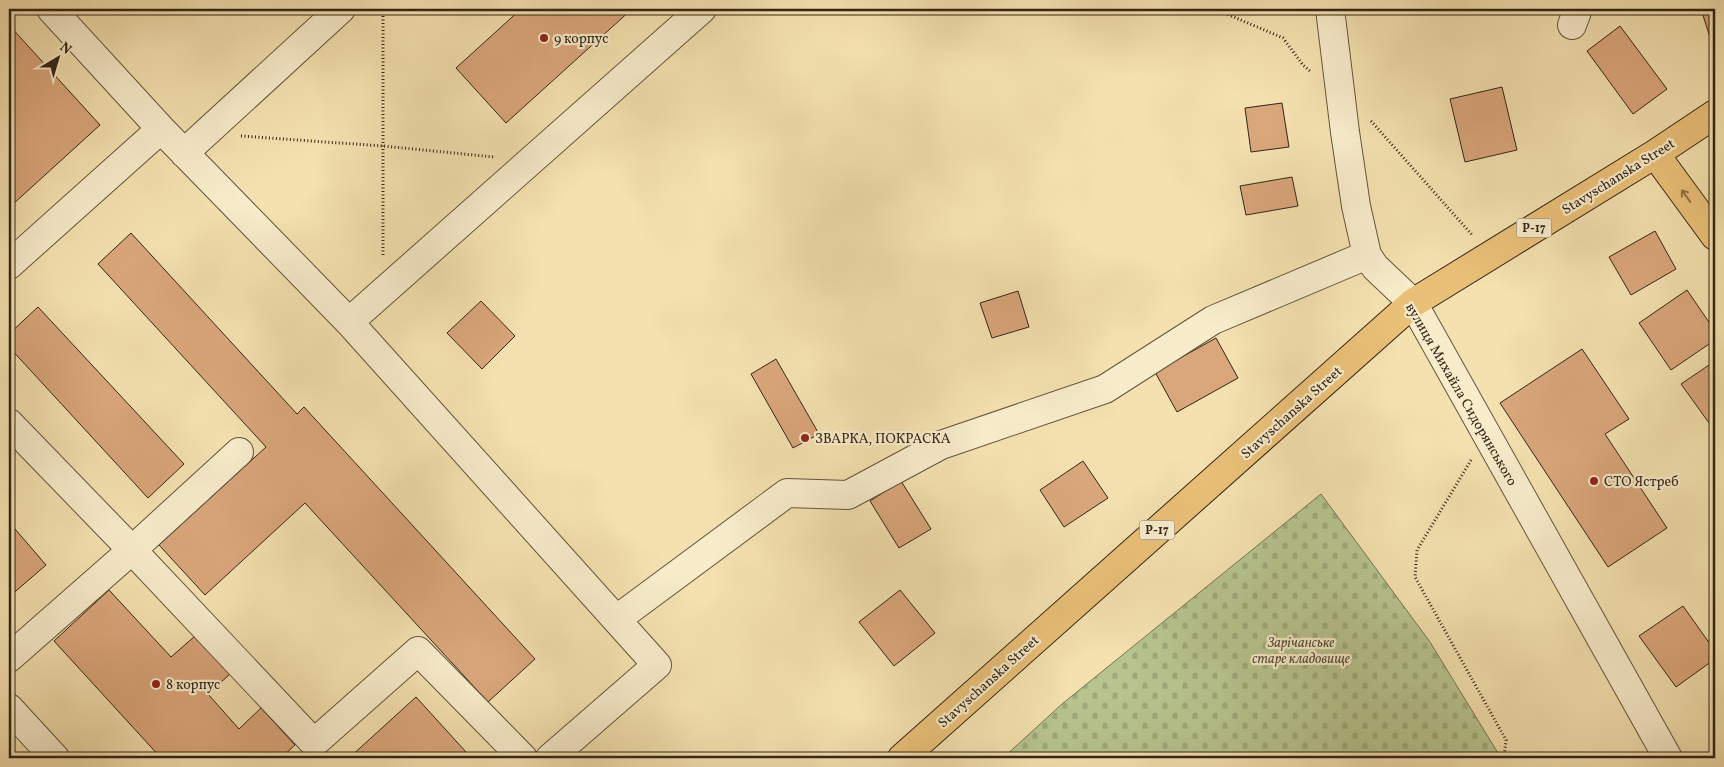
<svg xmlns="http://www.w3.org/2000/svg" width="1724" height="767" font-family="Vollkorn,serif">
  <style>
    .cemetery { fill: url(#cemetery-stones); stroke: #747552 }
    .building { fill: #daa67b; stroke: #322617 }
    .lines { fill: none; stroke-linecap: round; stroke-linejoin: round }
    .minor-casing { stroke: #62553d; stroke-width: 30 }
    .major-casing { stroke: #322617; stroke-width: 30 }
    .path { stroke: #322617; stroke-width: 3; stroke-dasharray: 1 2.5; stroke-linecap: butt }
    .minor { stroke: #f8eccb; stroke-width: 28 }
    .major { stroke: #eac078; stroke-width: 28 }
    .oneway { stroke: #8e7348 }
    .poi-dot { fill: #8f2418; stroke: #f8eccb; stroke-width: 2 }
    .labels { text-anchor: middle; stroke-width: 4.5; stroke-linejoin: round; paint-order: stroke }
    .shield { fill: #f8eccb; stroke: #6d614d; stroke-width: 1 }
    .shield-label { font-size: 12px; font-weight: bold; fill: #322617 }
    .poi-label { font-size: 14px; fill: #322617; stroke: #f8eccb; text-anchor: start }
    .street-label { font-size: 14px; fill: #322617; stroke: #f8eccb }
    .park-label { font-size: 14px; font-style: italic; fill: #534e35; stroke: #f8eccb }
  </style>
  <defs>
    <pattern id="cemetery-stones" width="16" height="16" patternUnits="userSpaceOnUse" patternTransform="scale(1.25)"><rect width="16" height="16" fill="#b7c48e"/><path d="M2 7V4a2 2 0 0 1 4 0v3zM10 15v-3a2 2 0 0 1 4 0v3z" fill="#9ea87a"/></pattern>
  </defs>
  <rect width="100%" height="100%" fill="#f4e1af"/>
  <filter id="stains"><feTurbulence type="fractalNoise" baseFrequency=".004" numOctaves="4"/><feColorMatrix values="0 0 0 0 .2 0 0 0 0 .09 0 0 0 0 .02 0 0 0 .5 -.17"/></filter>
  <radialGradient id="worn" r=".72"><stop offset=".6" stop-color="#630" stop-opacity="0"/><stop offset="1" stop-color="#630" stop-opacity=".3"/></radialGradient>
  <!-- cemetery -->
  <path class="cemetery" d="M1321,494L1430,642L1501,758H1003L1062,704Z"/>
  <!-- building -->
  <path class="building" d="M521,9H632L506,123L456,68Z
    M1701,9H1715V53Z
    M9,25L100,125L12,205L9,201V141L12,138L9,135Z
    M1620,26L1667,89L1633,114L1587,51Z
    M1502,87L1517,150L1465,162L1450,99Z
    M1282,103L1289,147L1251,152L1245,108Z
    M1292,177L1298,206L1246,215L1240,186Z
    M1655,231L1676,269L1631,295L1609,257Z
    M131,233L297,414L304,407L535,659L488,702L305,503L205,595L159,545L266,447L98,264Z
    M1687,290L1715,331V340L1671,370L1639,323Z
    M1018,291L1029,327L992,338L980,303Z
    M481,301L515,336L482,369L447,333Z
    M38,307L184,464L148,498L9,347V334Z
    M1216,338L1238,378L1177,412L1155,372Z
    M1582,349L1629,419L1605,434L1667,528L1608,567L1500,403Z
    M776,359L819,434L793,448L751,374Z
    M1712,363L1715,367V419L1709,423L1681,384Z
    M1083,461L1108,498L1064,527L1040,490Z
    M901,481L931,529L899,548L870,501Z
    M9,522L46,565L9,597Z
    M109,590L171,657L195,636L230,674L208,694L239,729L261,708L295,745L281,758H161L54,641Z
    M900,590L935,633L894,666L859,622Z
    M1683,606L1715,651V659L1676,687L1639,636Z
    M416,697L466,752L459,758H349Z"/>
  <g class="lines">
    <defs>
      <path id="minor" d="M1330,9L1345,132L1356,206L1367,255L1375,267L1413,303L1668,758
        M1572,25L1578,9
        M161,129L349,322L702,9
        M184,153L341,9
        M9,265L161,129L51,9
        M349,322L657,665L550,758
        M9,423L132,550L314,743L418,651L523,758
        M617,619L787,493L848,495L941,445L1105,389L1213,320L1367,255
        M9,658L132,550L239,452
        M9,708L55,758"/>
      <path id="major" d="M1655,154L1715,236
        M902,758L1413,303L1655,154L1715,114"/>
    </defs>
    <!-- minor casing -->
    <use href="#minor" class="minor-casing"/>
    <!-- major casing -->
    <use href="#major" class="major-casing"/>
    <!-- path -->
    <path class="path" d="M383,9V256
      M1215,9L1283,38L1303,65L1310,71
      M1371,121L1473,236
      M241,136L383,146L494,157
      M1471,460L1417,550L1415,577L1506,740L1504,758"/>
    <!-- minor -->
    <use href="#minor" class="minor"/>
    <!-- major -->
    <use href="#major" class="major"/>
  </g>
  <!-- one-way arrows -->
  <defs><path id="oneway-shaft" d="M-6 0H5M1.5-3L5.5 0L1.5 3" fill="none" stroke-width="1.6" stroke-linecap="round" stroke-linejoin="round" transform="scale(1.25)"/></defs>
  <use class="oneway" href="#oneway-shaft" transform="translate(1686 196) rotate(-126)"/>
  <!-- markers -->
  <g class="poi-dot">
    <circle cx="544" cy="38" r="5"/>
    <circle cx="805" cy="438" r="5"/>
    <circle cx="1594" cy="481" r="5"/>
    <circle cx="156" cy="684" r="5"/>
  </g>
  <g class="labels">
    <!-- shield labels -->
    <g class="shield">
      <rect x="1516.5" y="218.5" width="35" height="19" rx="4"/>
      <rect x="1139.5" y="520.5" width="35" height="19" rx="4"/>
    </g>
    <g class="shield-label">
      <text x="1534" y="232">Р-17</text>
      <text x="1157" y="534">Р-17</text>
    </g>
    <!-- poi labels -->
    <g class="poi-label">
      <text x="554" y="43">9 корпус</text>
      <text x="815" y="443">ЗВАРКА, ПОКРАСКА</text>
      <text x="1604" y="486">СТО Ястреб</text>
      <text x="166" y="689">8 корпус</text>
    </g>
    <!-- street labels -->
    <g class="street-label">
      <text transform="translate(1618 176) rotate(-32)" y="5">Stavyschanska Street</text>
      <text transform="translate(1462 394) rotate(60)" y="5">вулиця Михайла Сидорянського</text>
      <text transform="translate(1291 412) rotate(-42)" y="5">Stavyschanska Street</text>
      <text transform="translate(988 681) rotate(-42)" y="5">Stavyschanska Street</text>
    </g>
    <!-- park labels -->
    <g class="park-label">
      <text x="1301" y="647">Зарічанське<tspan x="1301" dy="16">старе кладовище</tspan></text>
    </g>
  </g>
  <!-- margin -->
  <rect width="1724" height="767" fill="none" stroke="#f4e1af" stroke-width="30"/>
  <rect x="10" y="10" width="1704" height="747" fill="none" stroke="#322617" stroke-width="2.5"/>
  <rect x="15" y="15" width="1694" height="737" fill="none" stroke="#322617"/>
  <!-- north arrow -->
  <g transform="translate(58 58) rotate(38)" stroke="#f8eccb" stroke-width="4" paint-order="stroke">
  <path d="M0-4L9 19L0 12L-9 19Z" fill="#322617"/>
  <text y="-8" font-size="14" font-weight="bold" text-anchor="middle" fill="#322617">N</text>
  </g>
  <rect width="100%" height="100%" filter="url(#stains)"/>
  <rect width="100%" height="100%" fill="url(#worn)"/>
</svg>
